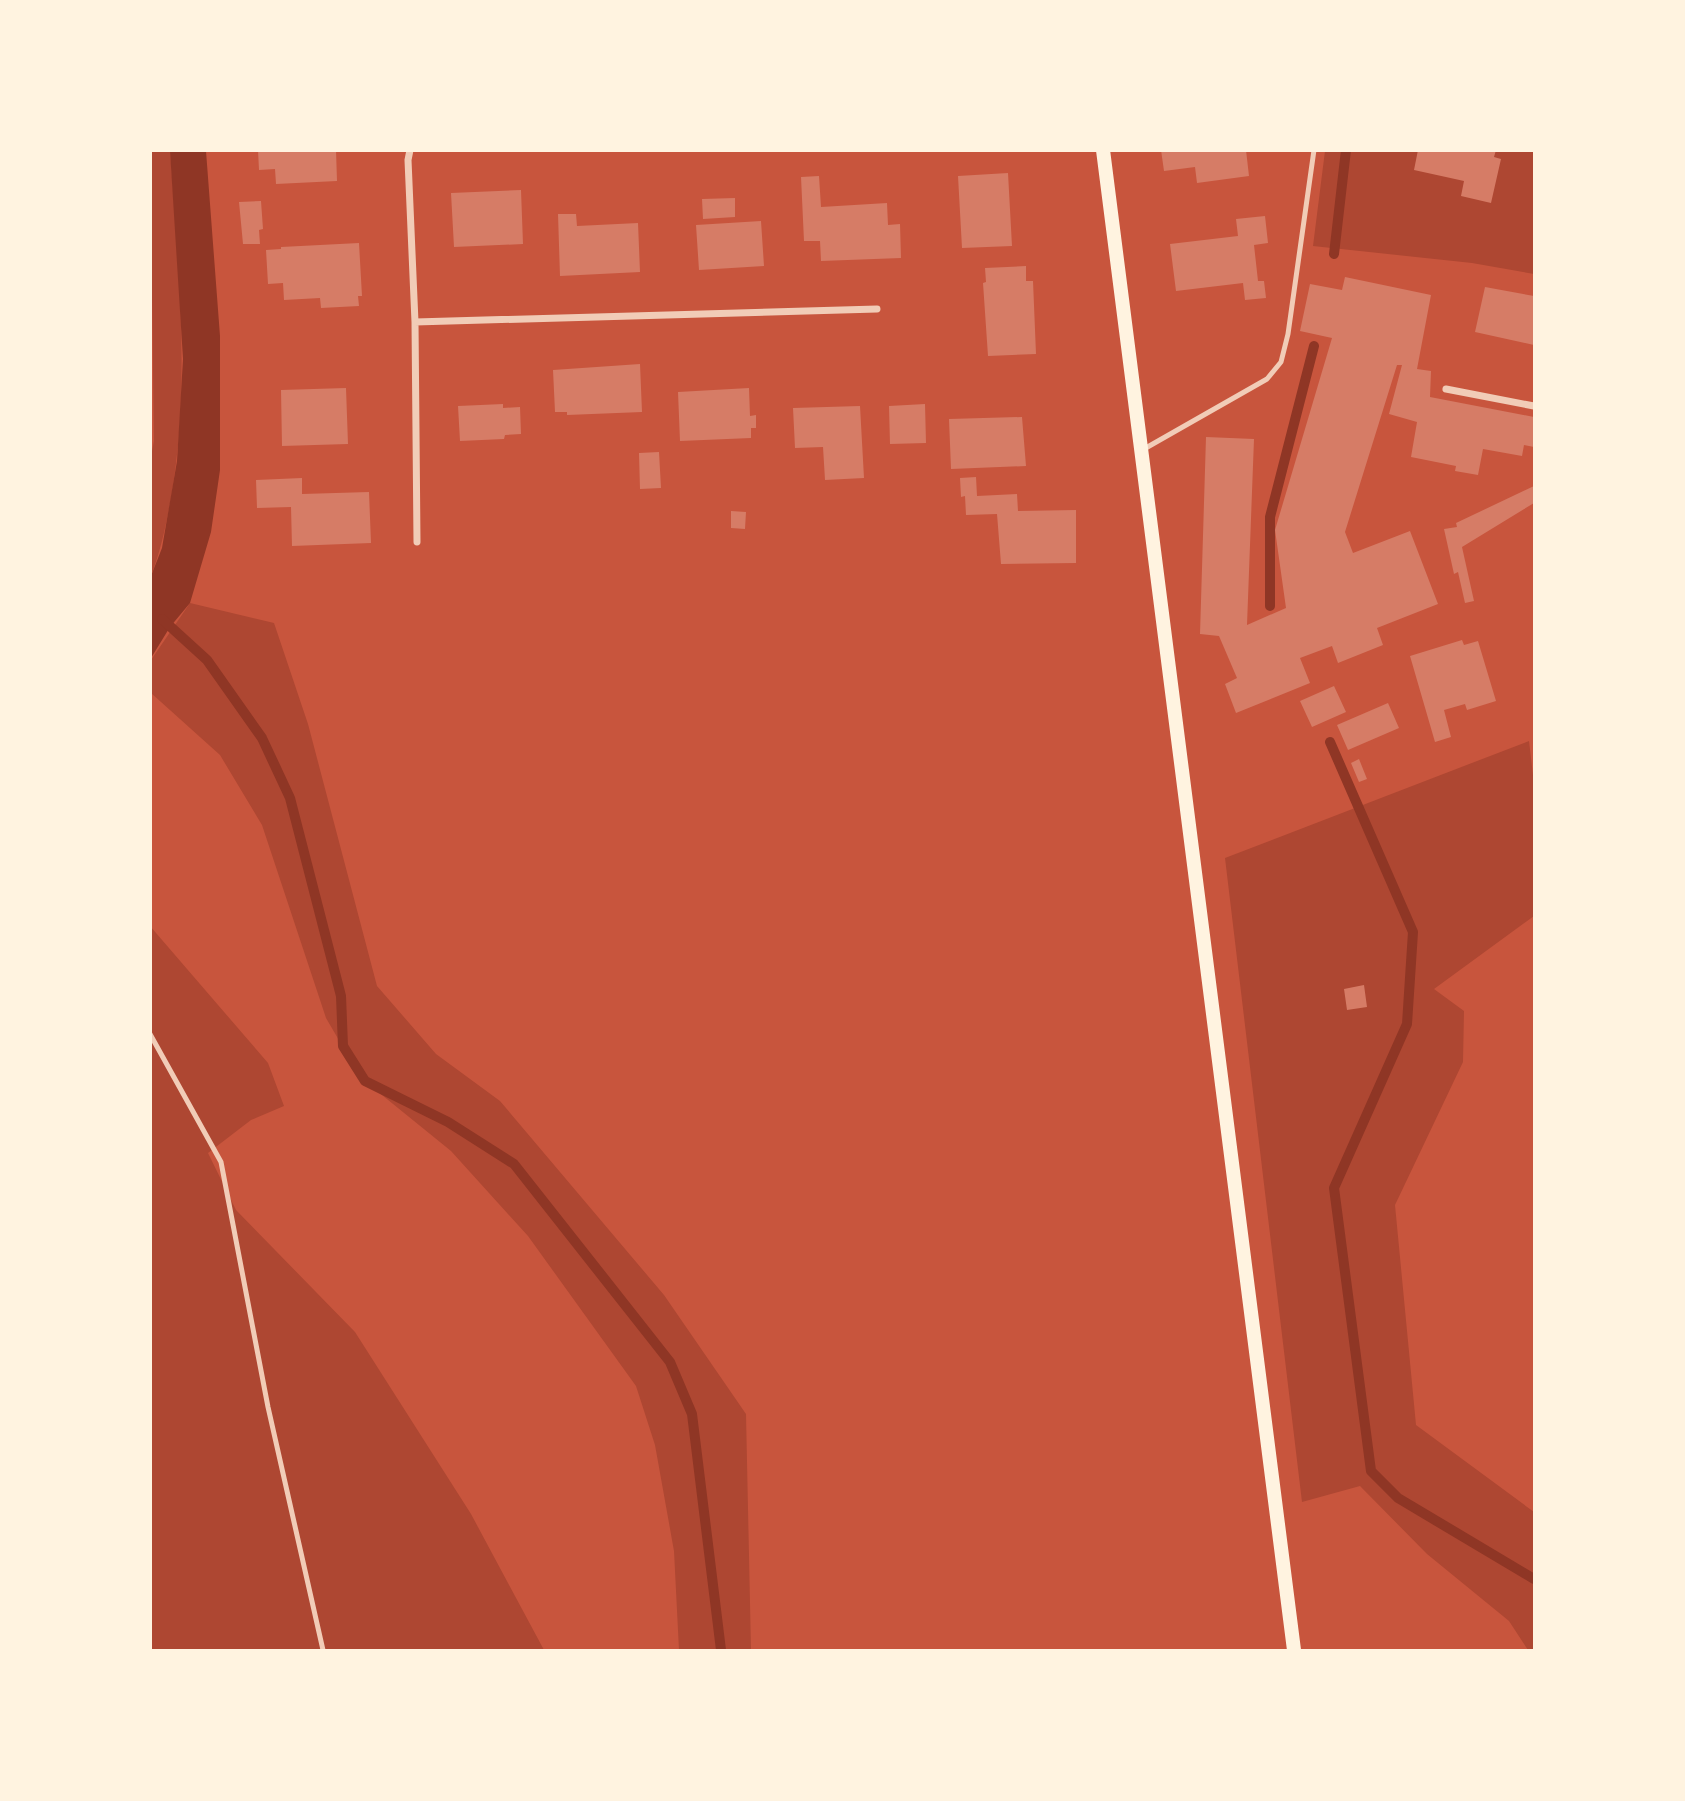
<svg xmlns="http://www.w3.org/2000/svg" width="1685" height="1801" font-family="Signika,sans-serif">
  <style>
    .green { fill: #ae4732 }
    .water { fill: #8f3625 }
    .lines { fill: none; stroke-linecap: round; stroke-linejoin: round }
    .stream { stroke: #8f3625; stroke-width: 10 }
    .building { fill: #d67c66 }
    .service { stroke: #f1ccb7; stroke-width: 5 }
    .minor { stroke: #f1ccb7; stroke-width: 7 }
    .secondary { stroke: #fff3e0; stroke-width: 14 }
  </style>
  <rect width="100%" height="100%" fill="#c8553d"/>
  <!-- green -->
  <path class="green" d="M170,150C178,266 191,383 171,498C166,525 161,550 151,576L150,461L154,441L150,151Z
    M1325,151H1534V274L1472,263L1313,246Z
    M190,603L274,623L308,724L377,986L436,1054L500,1101L664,1295L746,1414L751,1650H679L674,1551L655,1445L636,1386L528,1236L451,1151L361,1078L326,1018L262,825L220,755L151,693V660Z
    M1529,741L1534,784V916L1434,989L1464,1011L1463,1062L1395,1205L1416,1425L1534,1512V1650H1528L1509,1621L1427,1554L1360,1486L1302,1502L1225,858Z
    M150,926L268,1063L284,1106L251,1120L208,1153L236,1210L355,1332L471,1514L544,1650H151Z"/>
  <!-- water -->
  <path class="water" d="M170,151H206L220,336V470L211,532L190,603L170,627L151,658V576L162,548L177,461L183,359Z"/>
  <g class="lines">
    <!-- stream -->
    <path class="stream" d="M1334,254L1346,150
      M1270,606V517L1314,346
      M162,619L207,660L262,738L290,798L341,996L343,1046L365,1081L448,1122L514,1164L670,1362L692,1414L721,1650
      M1330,742L1413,932L1407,1024L1334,1188L1371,1471L1398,1498L1534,1579"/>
  </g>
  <!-- building -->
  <path class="building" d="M258,150H336L337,181L276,184L275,169L259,170Z
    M1161,150H1246L1249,176L1197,183L1195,167L1164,171Z
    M1418,150H1496L1494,157L1501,159L1491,203L1461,196L1464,181L1414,170Z
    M1008,173L1012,246L962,248L958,176Z
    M819,176L821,207L887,203L888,225L900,224L901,258L821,261L820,241H804L801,177Z
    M521,190L523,244L454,247L451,193Z
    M735,198V217L703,219L702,199Z
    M261,201L263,229L259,230L260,244H243L239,202Z
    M558,214H576L577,226L638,223L640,272L560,276Z
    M1265,216L1268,243L1254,245L1258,281H1264L1266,298L1245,300L1243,283L1176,291L1170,244L1238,236L1236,219Z
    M761,221L764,266L699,270L696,225Z
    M359,243L362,296H358L359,306L321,308L320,298L284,300L283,283L268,284L266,250L281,249V247Z
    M1026,266V281H1033L1036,354L988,356L983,283L986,282L985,268Z
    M1345,277L1431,295L1417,369L1431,371L1430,397L1534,417V447L1524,445L1522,456L1483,449L1478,475L1455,471L1456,466L1411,457L1417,422L1389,414L1402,365H1397L1345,532L1353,553L1410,531L1438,604L1377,628L1383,645L1338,663L1332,646L1300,658L1310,683L1236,713L1225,684L1237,678L1219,636L1200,634L1206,437L1254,439L1247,625L1286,608L1275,530L1332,338L1300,331L1310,284L1342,290Z
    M1485,287L1534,296V345L1475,332Z
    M640,364L642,412L567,415V412H555L553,370Z
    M346,388L348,444L282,446L281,390Z
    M749,388L750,416L756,415V428H751V438L680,441L678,392Z
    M503,404V408L520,407L521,434L505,435L504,439L460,441L458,406Z
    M925,404L926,443L890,444L889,406Z
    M860,406L864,478L825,480L823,447L795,448L793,408Z
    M1022,417L1026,466L951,469L949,419Z
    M659,452L661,488L640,489L639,453Z
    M976,477L977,496L1017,494L1018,511L1076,510V563L1001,564L997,514L966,515L965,496L961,497L960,478Z
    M302,478V494L369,492L371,543L292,546L291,507L257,508L256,480Z
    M1534,486V503L1462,547L1474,601L1465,603L1458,572L1454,574L1444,529L1457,527L1456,523Z
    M731,511L746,512L745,529L731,528Z
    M1462,640L1464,645L1478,641L1496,701L1467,710L1465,704L1444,710L1451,737L1435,742L1410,656Z
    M1334,686L1346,712L1312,727L1300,701Z
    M1388,703L1399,728L1348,750L1337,725Z
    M1359,759L1367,779L1359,782L1351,763Z
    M1364,985L1367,1007L1347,1010L1344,989Z"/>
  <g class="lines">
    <!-- service -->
    <path class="service" d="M1144,449L1267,379L1281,362L1288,334L1314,150
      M150,1034L221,1162L268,1407L323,1650"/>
    <!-- minor -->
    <path class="minor" d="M410,150L408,160L415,322L417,542
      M415,322L877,309
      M1446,389L1534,406"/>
    <!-- secondary -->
    <path class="secondary" d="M1103,150L1294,1650"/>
  </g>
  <!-- border -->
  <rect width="1685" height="1801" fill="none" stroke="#fff3e0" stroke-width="304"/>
</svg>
